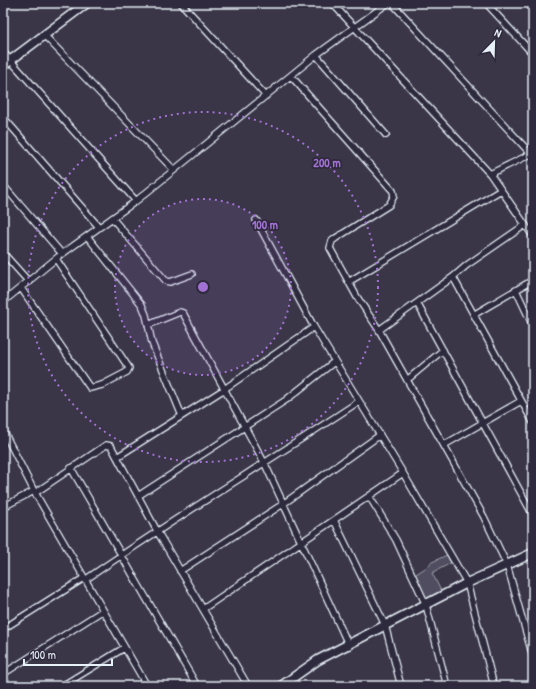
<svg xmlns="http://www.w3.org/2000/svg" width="536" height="689" font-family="'Patrick Hand',sans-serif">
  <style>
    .green { fill: #504e5f; stroke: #9ca0ac }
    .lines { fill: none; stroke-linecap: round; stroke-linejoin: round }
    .street-casing { stroke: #e8f1f8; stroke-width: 8 }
    .secondary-casing { stroke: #e8f1f8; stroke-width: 11 }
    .street { stroke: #2f2a3d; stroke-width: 5.5 }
    .secondary { stroke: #2f2a3d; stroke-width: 8 }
    .ring { fill: none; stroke: #a171d3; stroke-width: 2; stroke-dasharray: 2 4 }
    .centre { fill: #a171d3; stroke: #2f2a3d; stroke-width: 2 }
    .ring-label { font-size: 12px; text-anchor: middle; font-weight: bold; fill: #a171d3; stroke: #2f2a3d; stroke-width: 3.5; stroke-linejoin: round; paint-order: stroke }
  </style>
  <rect width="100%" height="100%" fill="#3a3648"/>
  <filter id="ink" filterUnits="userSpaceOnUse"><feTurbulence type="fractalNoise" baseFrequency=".025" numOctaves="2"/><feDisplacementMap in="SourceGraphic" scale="8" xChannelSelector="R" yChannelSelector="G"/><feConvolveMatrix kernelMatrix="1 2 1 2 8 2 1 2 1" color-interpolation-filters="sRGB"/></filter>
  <g filter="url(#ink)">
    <!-- green -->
    <path class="green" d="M447,555L451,563L432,573L443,595L426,605L413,576L430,565V563Z"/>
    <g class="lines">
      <defs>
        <path id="street" d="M181,3L266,96
          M332,3L490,174L533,236
          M392,3L531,154
          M486,3L533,54
          M44,35L173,169
          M3,52L136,201
          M316,55L386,135
          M291,76L393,191L394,196L389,205L336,238L332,241L330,248L357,297L379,330L484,517L507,565L533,657
          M3,117L99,227
          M490,174L533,153
          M3,185L62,254L136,201L316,55L388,3
          M112,218L166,281L170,282L192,274
          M256,220L314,327L403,473L467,583L494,686
          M87,236L142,305L146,315L152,343L182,416
          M3,253L29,282
          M453,277L533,422
          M350,281L501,190
          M21,288L90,388L102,385L127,372L129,368L56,259
          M516,290L533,326
          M3,302L58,257
          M417,303L533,515
          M475,314L533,280
          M148,325L180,312L183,313L265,464L349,646
          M379,330L453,277L467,265L525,225
          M407,380L443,350
          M3,430L34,491L147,686
          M444,445L521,401
          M117,457L223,390L314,327
          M71,468L197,686
          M35,493L106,445L111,446L157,531L248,686
          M138,496L286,400L334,362
          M369,496L396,540L426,605L447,686
          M3,507L34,491
          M334,520L385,625L401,686
          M180,571L283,504L380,435
          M85,580C174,518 268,462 358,402
          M203,609L403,473
          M3,629L84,578
          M3,674L102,611
          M3,677L8,686
          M62,686L124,648"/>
        <path id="secondary" d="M3,66L87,3
          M281,686L318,660L467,583L533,553"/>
      </defs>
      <!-- street casing -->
      <use href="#street" class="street-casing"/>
      <!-- secondary casing -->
      <use href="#secondary" class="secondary-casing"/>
      <!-- street -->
      <use href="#street" class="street"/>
      <!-- secondary -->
      <use href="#secondary" class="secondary"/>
    </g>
  </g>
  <!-- distance rings -->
  <circle cx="203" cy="287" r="88" fill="#a171d3" fill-opacity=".12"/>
  <g class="ring">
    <circle cx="203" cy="287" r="88"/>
    <circle cx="203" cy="287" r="175"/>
  </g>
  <circle cx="203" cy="287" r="6" class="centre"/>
  <g class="ring-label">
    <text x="327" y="167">200 m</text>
    <text x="265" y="229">100 m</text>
  </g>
  <!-- margin -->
  <rect width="536" height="689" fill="none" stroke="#2f2a3d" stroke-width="16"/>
  <rect x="8" y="8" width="520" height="673" fill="none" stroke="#e8f1f8" stroke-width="1.5" filter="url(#ink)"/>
  <!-- north arrow -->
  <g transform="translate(494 42) rotate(23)" stroke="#2f2a3d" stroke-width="3" paint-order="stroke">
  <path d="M0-3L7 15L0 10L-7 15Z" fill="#e8f1f8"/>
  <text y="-6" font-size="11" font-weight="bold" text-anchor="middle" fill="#e8f1f8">N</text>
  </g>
  <!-- scale -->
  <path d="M24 659v6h88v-6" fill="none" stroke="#e8f1f8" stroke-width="2"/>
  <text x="30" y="659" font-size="12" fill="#e8f1f8" stroke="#2f2a3d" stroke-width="3" paint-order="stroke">100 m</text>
</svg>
